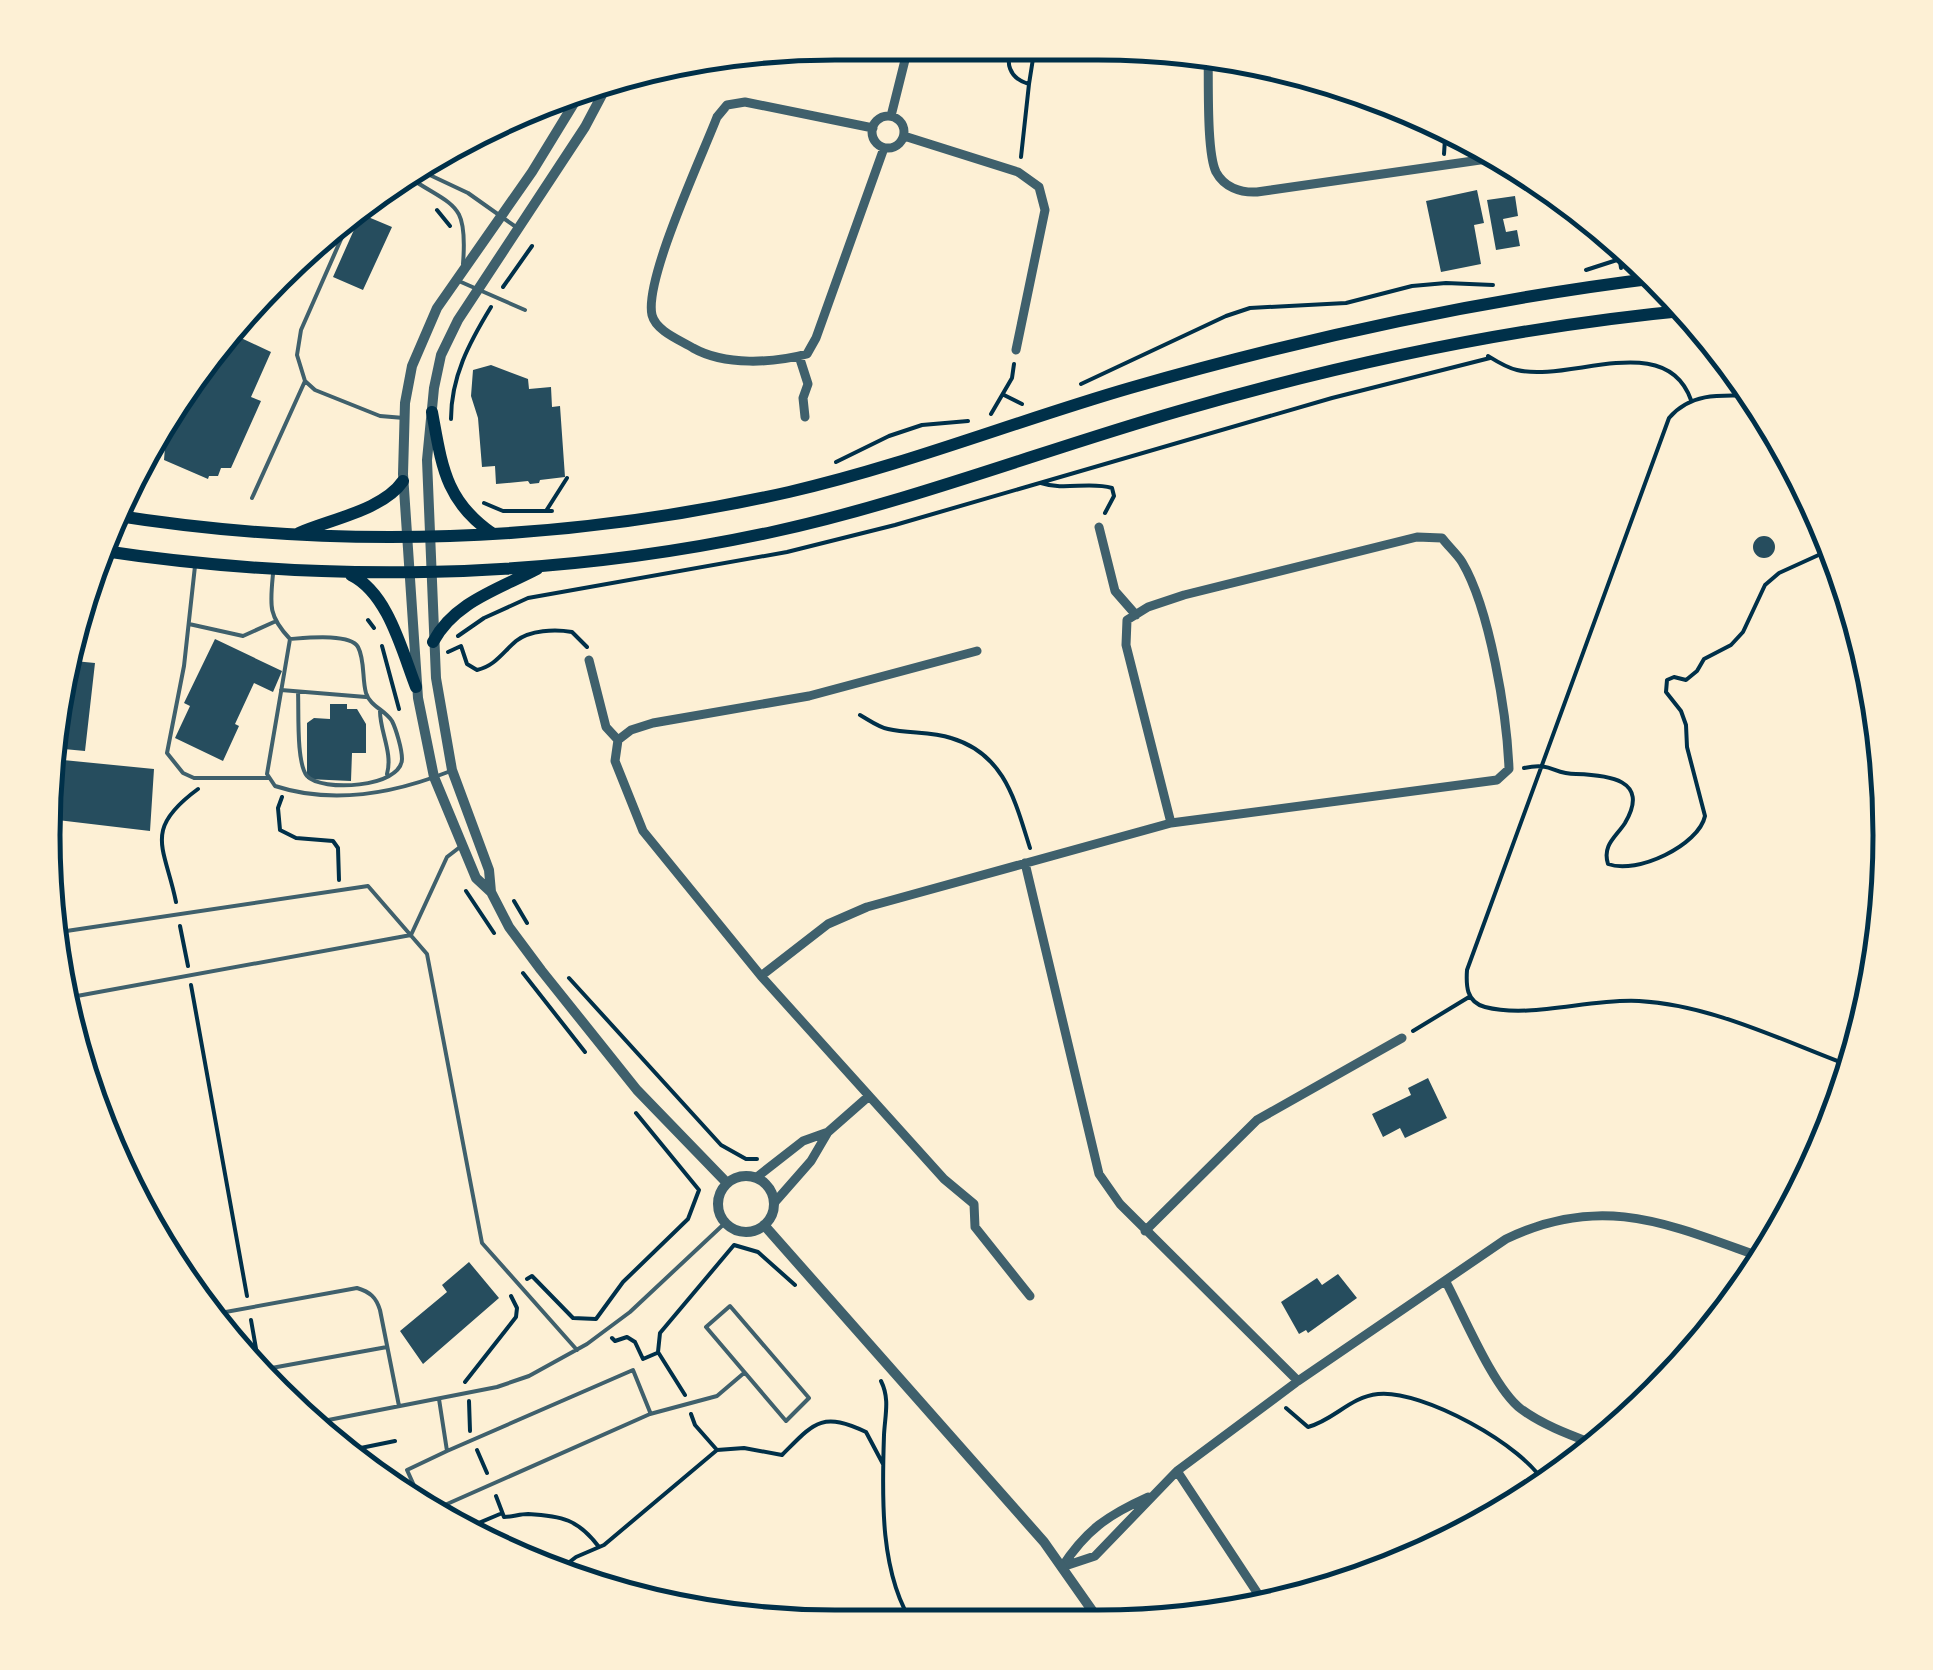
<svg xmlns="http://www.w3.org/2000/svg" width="1933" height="1670" font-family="Montserrat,sans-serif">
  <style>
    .building { fill: #264d5e }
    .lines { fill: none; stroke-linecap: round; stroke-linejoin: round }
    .path { stroke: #003049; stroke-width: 4 }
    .service { stroke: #3f606c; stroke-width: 4 }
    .minor { stroke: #3f606c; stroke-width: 9 }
    .tertiary { stroke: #3f606c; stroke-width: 10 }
    .primary { stroke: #003049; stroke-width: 12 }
    .rim { fill: none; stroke: #003049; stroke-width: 5 }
  </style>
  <rect width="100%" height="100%" fill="#fdf0d5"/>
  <!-- building -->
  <path class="building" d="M1477,190L1484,223L1474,225L1481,264L1441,272L1426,201Z
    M1515,196L1518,216L1503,219L1506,232L1517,230L1520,246L1496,250L1487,200Z
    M361,214L392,227L363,290L333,277Z
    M226,331L271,352L251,397L261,401L231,468H221L218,476H209L208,479L164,460L165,447L160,445L162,436L159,434L206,353Z
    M491,365L528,379L529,389L551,387L552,407L560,406L565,477L540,480L539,483L530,484L528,481L496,484L495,466L482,467L478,418L471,396L473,370Z
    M1753 547a11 11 0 1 1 22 0a11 11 0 1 1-22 0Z
    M215,639L282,671L273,692L254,683L235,724L239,726L223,761L175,738L190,706L184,703Z
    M64,660L95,663L85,751L53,748L58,681Z
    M330,704H347V709H357L366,724V753H352L351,781L307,779V723L314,718L330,719Z
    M53,759L154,769L150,831L49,819Z
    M1428,1078L1447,1118L1405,1138L1400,1128L1383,1137L1372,1114L1411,1095L1408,1088Z
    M469,1262L499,1298L423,1364L400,1331L447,1292L442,1285Z
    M1338,1274L1357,1298L1308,1333L1306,1330L1299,1334L1281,1302L1317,1278L1322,1285Z"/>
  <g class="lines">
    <!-- path -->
    <path class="path" d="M1016,46C1002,61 1010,79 1029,84L1021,157
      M1029,84L1035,46
      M1444,154L1446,124
      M437,210L450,226
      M1617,241L1621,268
      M1586,270L1620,259L1627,265
      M503,287L532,246
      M1488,356C1496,361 1507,368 1517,370C1569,383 1666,329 1691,400
      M1081,384L1226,316L1250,308L1346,303L1412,286L1446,283L1493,285
      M1004,395L1022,404
      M1754,396C1722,395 1691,392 1669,418L1467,970C1466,985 1466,1002 1485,1007C1531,1019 1590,998 1639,1001C1713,1005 1785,1042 1853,1067
      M991,414L1012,378L1014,364
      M451,419C451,377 469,343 491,307
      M836,462L889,436L922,425L968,421
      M1041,483C1065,491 1089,481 1112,488L1114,496L1105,513
      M484,503L503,511H552
      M546,511L567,478
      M1847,578L1844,588L1854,603
      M368,620L374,628
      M458,636L484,618L528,598L787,552L895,525L1332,398L1490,358
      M382,646L399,709
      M448,652L461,646L467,664L477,670C495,666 503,652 516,641C530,630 555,629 572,632L587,647
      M860,715C869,720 878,727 888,729C909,734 931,731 951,738C1005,754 1015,801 1030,848
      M1524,768C1553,762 1552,774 1576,774C1607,775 1651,779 1625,823C1616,837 1602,845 1608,864C1637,875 1699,845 1705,816L1687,747L1686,725L1681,711L1666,692L1667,680L1674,677L1686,680L1697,671L1704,659L1731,645L1743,632L1765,585L1779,573L1834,548
      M282,797L278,808L280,830L296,838L333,841L338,848L339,880
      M466,891L494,933
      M514,901L527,923
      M176,902C165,847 142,830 198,789
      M180,926L188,966
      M523,973L585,1052
      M569,978L721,1145L746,1159H757
      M191,985L247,1296
      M1413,1031L1469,997
      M527,1279L532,1276L573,1318L596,1319L623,1282L688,1219L699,1190L636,1113
      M251,1320L258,1360
      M612,1338L615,1341L627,1337L635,1342L643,1359L657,1353
      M881,1381C890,1399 885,1415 884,1435C882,1495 879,1576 915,1627
      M465,1382L516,1317L517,1308L511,1296
      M685,1395L658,1352L660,1333L734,1245L758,1252L795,1285
      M469,1401L470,1431
      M1286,1408L1308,1427C1334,1420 1350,1397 1378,1394C1421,1389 1526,1446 1545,1485
      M691,1414L695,1425L717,1450
      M477,1450L487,1473
      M346,1451L395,1441
      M496,1496L504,1517C513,1517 519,1514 528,1514C562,1516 578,1519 599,1547
      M462,1530L500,1514
      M554,1574L576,1557L604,1545L717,1450L744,1448L782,1455C814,1423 821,1411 866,1432L883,1464"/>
    <!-- service -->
    <path class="service" d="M417,169L468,193L516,227
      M407,176C454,208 468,200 463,264
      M353,212L301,330L297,355L305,381L315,390L380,416L404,418
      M461,282L525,310
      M252,498L305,381
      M195,566L184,666L167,753L183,773L194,778H268
      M273,574C270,605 268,616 290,639C305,638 350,633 358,647C365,660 362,679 366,693C370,706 385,710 392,721C396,729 402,749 402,759C401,788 321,792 307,776C296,763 299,710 298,692
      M189,624L243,636L274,622
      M290,639L267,774L275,786C333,805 392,794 448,772
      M281,690L366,697
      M380,711C380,732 393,753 387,774
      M53,933L368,886L427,954L482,1243L577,1350
      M411,935L447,857L460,847
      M66,998L411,935
      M730,1306L809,1398L786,1421L706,1327Z
      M209,1315L357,1288C370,1292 376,1297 380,1310L399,1406
      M255,1371L387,1347
      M439,1399L447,1451L633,1370L650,1412
      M313,1423L497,1387L529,1376L587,1344L630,1312L725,1223
      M425,1510L407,1470L447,1451
      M429,1512L650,1414L717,1396L744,1373"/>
    <!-- minor -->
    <path class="minor" d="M1208,51C1209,77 1206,151 1216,172C1224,187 1240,193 1257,192L1501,157
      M891,116L909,44
      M872 132a16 16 0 1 1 32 0a16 16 0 1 1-32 0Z
      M873,128L745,102L727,105L717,117C702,156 644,280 652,315C656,331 680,340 693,348C725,366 773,363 807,354L816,338L884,148
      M904,136L1018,172L1039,187L1045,210L1016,350
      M799,356L808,384L803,398L805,417
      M1099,527L1115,591L1136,615
      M589,660L606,727L618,740L615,761L643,831L761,976L944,1179L974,1204L975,1227L1030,1296
      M618,740L631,730L653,723L809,696L977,651
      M1025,863L1099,1174L1120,1204L1298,1381
      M761,976L828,924L867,907L1171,823L1497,780L1509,769C1507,715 1490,609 1462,562C1457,554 1448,546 1442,538L1417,537L1184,595L1148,607L1127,620L1126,645L1171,823
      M757,1177L803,1141L828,1132
      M775,1202L811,1161L828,1132L869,1096
      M1145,1231L1257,1120L1402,1038
      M1446,1282C1463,1314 1494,1389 1521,1409C1544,1426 1573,1436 1599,1446
      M1177,1471L1264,1603
      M1062,1567L1095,1556L1177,1471L1298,1381L1506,1239C1603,1192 1670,1225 1764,1258
      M1062,1567C1086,1530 1108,1515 1148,1497"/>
    <!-- tertiary -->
    <path class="tertiary" d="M584,87L532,172L437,308L412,366L405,403L403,474L418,698L434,777L476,878L491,892L509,927L541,970L637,1090L727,1183
      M491,892L489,870L452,770L436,678L427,460L434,388L441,355L458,320L585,127L612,76
      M718 1204a28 28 0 1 1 56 0a28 28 0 1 1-56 0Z
      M764,1225L1044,1542L1103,1626"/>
    <!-- primary -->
    <path class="primary" d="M432,412C442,466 445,501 493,534
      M112,515C338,551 567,542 789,492C906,465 1016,421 1130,388C1304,338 1478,300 1657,278
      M299,533C331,519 383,510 403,481
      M97,550C320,584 551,580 772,532C910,502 1043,450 1179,411C1345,363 1519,326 1692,310
      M351,575C388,593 402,651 416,687
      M433,642C454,602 499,589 537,569"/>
  </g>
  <!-- crop -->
  <path d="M0 0H1933V1670H0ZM835 60H1098A775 775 0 0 1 1873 835V835A775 775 0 0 1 1098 1610H835A775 775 0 0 1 60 835V835A775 775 0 0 1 835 60Z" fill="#fdf0d5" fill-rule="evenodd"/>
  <path class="rim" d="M835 60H1098A775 775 0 0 1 1873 835V835A775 775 0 0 1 1098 1610H835A775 775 0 0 1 60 835V835A775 775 0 0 1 835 60Z"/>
</svg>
